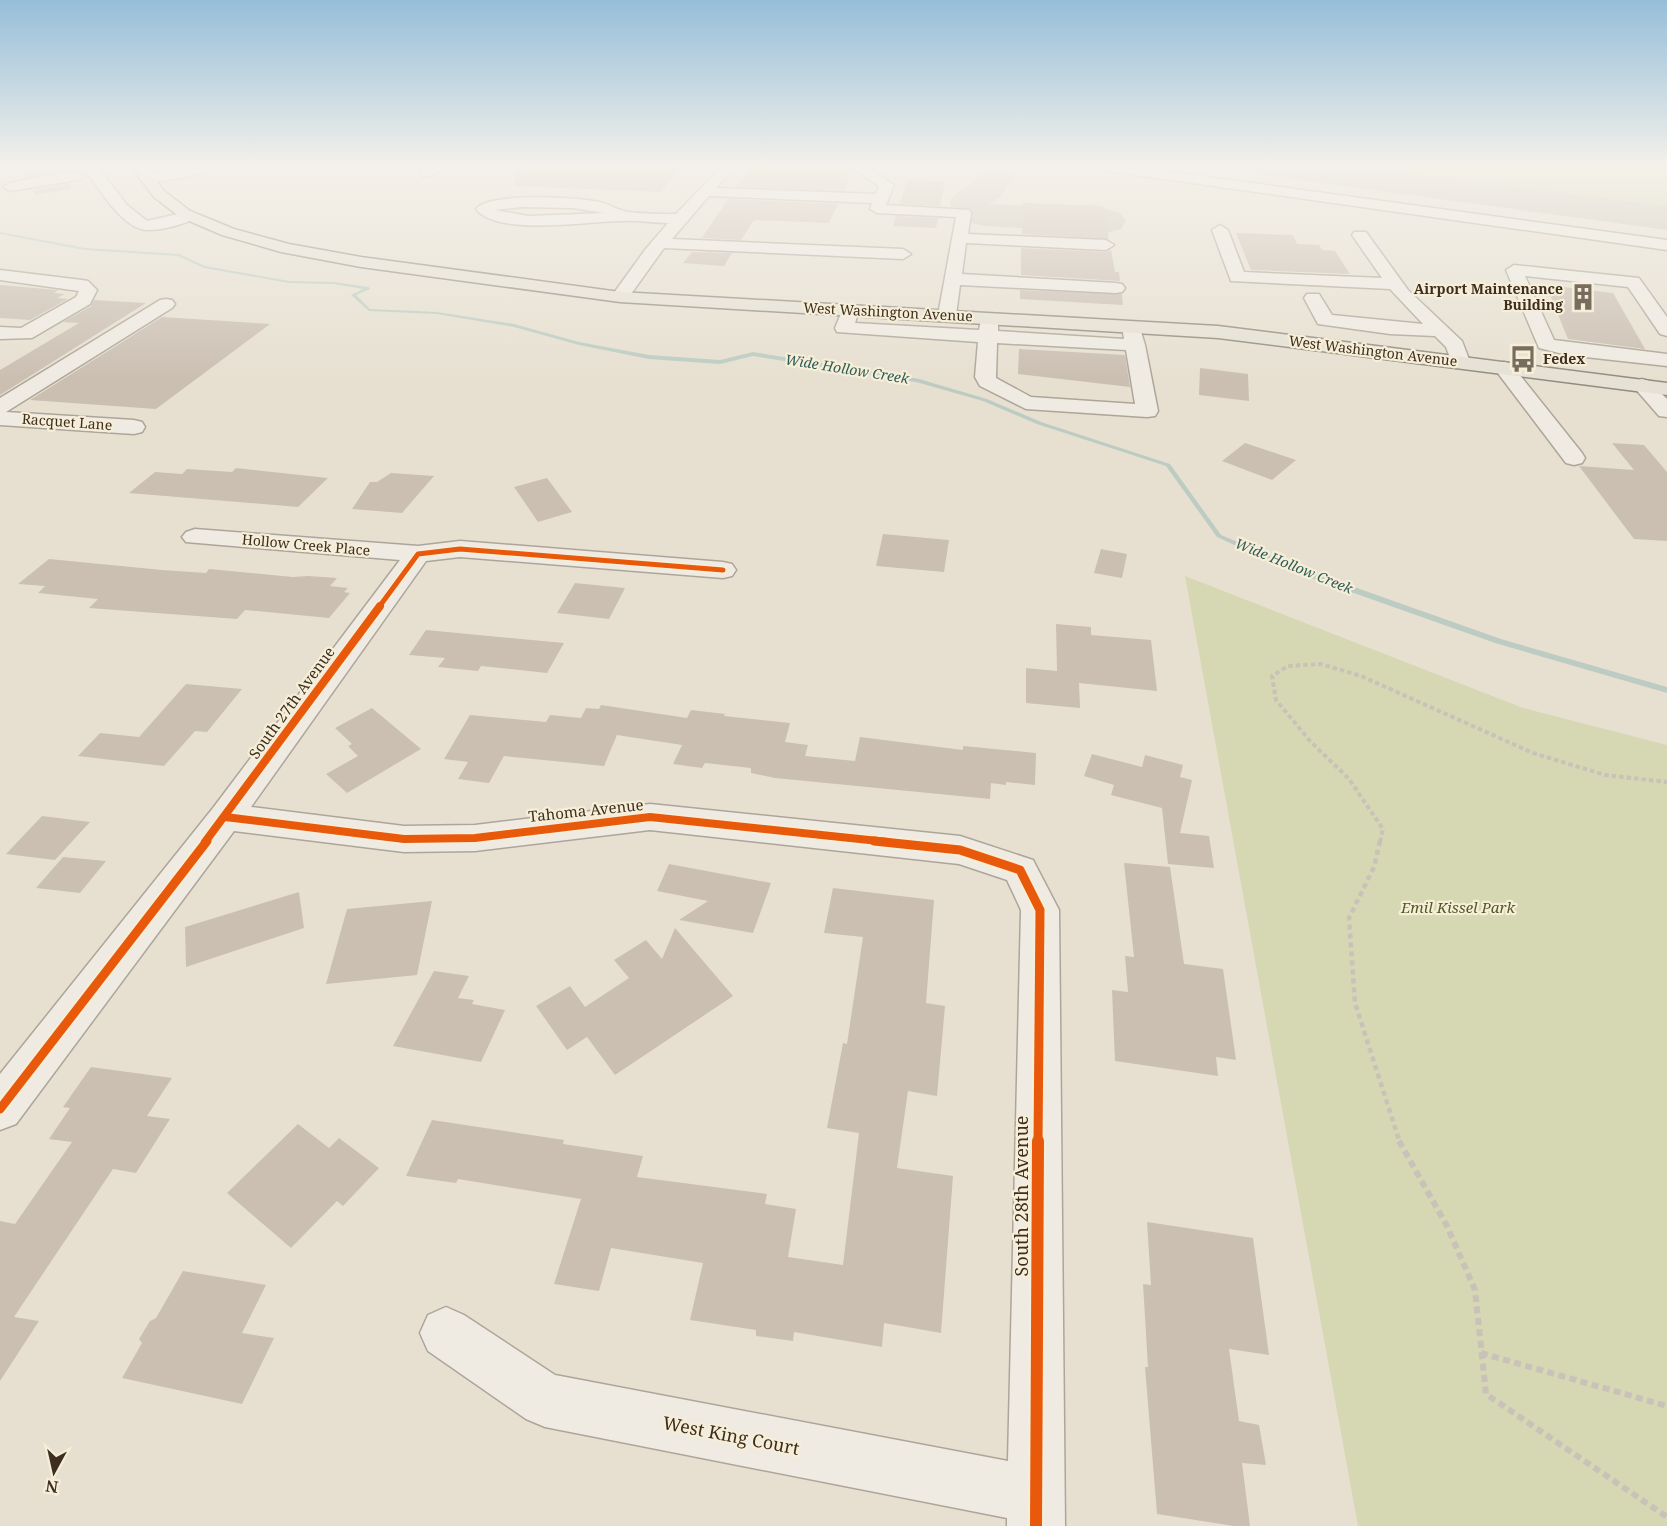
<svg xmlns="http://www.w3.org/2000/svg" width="1667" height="1526" font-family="'Noto Serif',serif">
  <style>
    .green { fill: #d6d7b3 }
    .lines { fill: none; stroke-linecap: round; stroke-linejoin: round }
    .stream { fill: #bcccc2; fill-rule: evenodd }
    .taxiway { fill: #cbc5ba; fill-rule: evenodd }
    .building { fill: #cbbfb2 }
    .minor-casing { stroke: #ada599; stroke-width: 3 }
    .major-casing { stroke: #928b80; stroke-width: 3 }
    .path-far2 { stroke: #c8c2b9; stroke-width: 4; stroke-dasharray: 4.5 3; stroke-linecap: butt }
    .path-far1 { stroke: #c8c2b9; stroke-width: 4.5; stroke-dasharray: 5 4; stroke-linecap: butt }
    .path { stroke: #c8c2b9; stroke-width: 6; stroke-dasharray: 7 4.5; stroke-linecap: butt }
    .minor { fill: #efebe3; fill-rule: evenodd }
    .major { fill: #e6e1d4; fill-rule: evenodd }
    .cycleway-far3-casing { stroke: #f7eed8; stroke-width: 8 }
    .cycleway-far2-casing { stroke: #f7eed8; stroke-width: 11 }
    .cycleway-far1-casing { stroke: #f7eed8; stroke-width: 13 }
    .cycleway-casing { stroke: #f7eed8; stroke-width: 16 }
    .cycleway-far3 { stroke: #e8590c; stroke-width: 5 }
    .cycleway-far2 { stroke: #e8590c; stroke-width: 8 }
    .cycleway-far1 { stroke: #e8590c; stroke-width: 9 }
    .cycleway { stroke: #e8590c; stroke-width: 12 }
    .labels { text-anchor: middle; stroke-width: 4.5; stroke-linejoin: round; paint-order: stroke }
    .far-poi-label { font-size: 14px; font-weight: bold; fill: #3d2e20; stroke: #f7eed8; text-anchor: end }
    .far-street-label { font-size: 14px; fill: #3d2e20; stroke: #f7eed8 }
    .far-water-label { font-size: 14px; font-style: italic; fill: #2f5d5a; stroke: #f7eed8 }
    .street-label { font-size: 15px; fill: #3d2e20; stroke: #f7eed8 }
    .park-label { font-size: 15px; font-style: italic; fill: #4d5a26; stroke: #f7eed8 }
    .near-street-label { font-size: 18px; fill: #3d2e20; stroke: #f7eed8 }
  </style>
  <rect width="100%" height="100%" fill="#e7e0d1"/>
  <!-- green -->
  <path class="green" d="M1344,165H1647L1667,167V208Z
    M1185,576L1523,708L1667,745V1526H1358Z"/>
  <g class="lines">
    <!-- stream -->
    <path class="stream" d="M0,232L85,248L179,254L205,266L289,281L334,282L368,287L370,288V289L356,295L370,309L437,312L514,324L579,342L649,355L720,360L753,352L919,379L987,399L1041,422L1170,464L1221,535L1292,565L1501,639L1667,687V693L1495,643L1286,569L1217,537L1166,466L1037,424L983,401L916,382L753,356L720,364L649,359L579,345L514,327L437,314L369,311L351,295L363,289L334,284L289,283L204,268L178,256L85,250L0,234Z"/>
    <!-- taxiway -->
    <path class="taxiway" d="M1246,165H1341L1667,206V230L1263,175L1251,172Z
      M997,166L1009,169L1014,176L1000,197L989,204L1107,209L1121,213L1126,221L1121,229L1107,233L984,226L956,219C940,197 959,193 973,182C983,174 984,169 997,166Z"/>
  </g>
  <!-- building -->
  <path class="building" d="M515,165H683L661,192L515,186Z
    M763,165H808L807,167L849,169L852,171L844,191L736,187L751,167H762Z
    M22,168H60L62,171L26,178Z
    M907,180L945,182L940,206L900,204Z
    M69,184L71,189L35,195L33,190Z
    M728,199L838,204L829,223L754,220L741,240L702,238Z
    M1023,203L1103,206L1109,239L1022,234Z
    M896,216L938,218L936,228L893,226Z
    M1236,233L1293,235L1297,244L1319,245L1322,250L1335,251L1350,274L1251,270Z
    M1021,248L1106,252L1111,250L1115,272H1119L1120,281L1021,275Z
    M692,252L732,253L724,266L683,263Z
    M0,285L58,290L54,293L65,294L57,298L68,299L30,320L0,318Z
    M1546,285L1613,293L1645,349L1568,339Z
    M1020,290L1122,294L1123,305L1020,299Z
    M94,300L146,303L0,395V370L79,323L63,322L91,306Z
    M162,317L270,324L156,409L30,400Z
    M1019,349L1125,355L1130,387L1018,374Z
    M1200,368L1248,374L1249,401L1199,395Z
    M1245,443L1296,460L1272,480L1222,461Z
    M1612,443L1644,445L1667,472V541L1634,539L1579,466L1634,470Z
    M236,468L328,478L298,507L129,493L155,472L182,474L187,469L232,472Z
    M391,473L434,476L402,513L352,509L370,482H377Z
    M547,478L572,512L538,522L514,487Z
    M883,534L949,540L944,572L876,566Z
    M1101,549L1127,554L1122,578L1094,573Z
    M49,559L162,570L206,573L209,569L293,577L308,576L337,578L330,586L348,588L344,592L350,593L329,618L245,610L237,619L89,608L98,599L38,593L45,586L18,584Z
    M575,583L625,588L609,619L557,613Z
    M1056,624L1091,627V635L1151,640L1157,691L1079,683L1080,708L1026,703V668L1057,671Z
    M426,630L564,643L547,673L481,666L478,671L438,667L445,658L409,655Z
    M186,684L242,689L207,732L195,731L164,766L78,756L100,733L139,737Z
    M601,705L687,718L691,710L725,714L724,716L790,723L785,742L808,745L805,756L855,761L860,737L963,750V746L1036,753L1035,785L1006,782V785L991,783L990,799L775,778L751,773V768L705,763L702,768L673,764L682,745L617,735L604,766L504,756L489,783L458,779L468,762L444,759L470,715L546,722L550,715L581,718L586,708L599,709Z
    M372,708L421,749L347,793L326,774L358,756L348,746L352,744L335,728Z
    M1092,754L1142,767L1145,755L1183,765L1180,777L1192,780L1180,833L1209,836L1214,868L1168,864L1162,808L1111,795L1114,785L1084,776Z
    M42,816L90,822L55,860L6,854Z
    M63,857L106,861L80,893L36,888Z
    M1124,863L1170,867L1184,964L1223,969L1236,1060L1216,1057L1218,1076L1115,1061L1112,990L1128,992L1125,956L1134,957Z
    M669,864L771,883L753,933L679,920L708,901L657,891Z
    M833,888L934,900L926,1003L945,1006L937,1096L908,1091L897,1168L953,1176L941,1333L884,1323L882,1347L794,1332L793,1341L756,1336V1330L690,1320L703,1263L611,1248L599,1291L554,1284L581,1199L458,1179L456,1183L406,1176L432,1120L564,1140L563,1144L643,1156L637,1177L767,1194L765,1204L796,1209L788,1257L843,1265L859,1133L827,1128L843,1043L847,1044L863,937L824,933Z
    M299,892L304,928L186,967L185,927Z
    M432,901L417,975L326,984L347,909Z
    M675,928L733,996L615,1075L587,1037L567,1050L536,1006L570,986L585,1007L629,978L614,960L646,940L662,959Z
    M434,971L469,976L458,998L474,1000L472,1004L505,1010L481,1062L393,1046Z
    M91,1067L172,1078L147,1116L170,1119L136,1173L113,1169L14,1317L39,1321L0,1381V1221L15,1224L72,1142L49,1139L70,1108L63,1107Z
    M298,1124L329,1148L339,1138L379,1168L343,1206L337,1201L291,1248L227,1193Z
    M1147,1222L1253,1238L1269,1355L1229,1349L1239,1421L1259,1425L1266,1465L1242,1463L1250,1526H1234L1157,1514L1145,1367H1148L1143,1284L1151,1285Z
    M183,1271L266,1285L242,1333L274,1338L242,1404L122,1378L142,1343L139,1339L150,1321L156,1318Z"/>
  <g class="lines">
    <defs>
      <path id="minor" d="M82,165H96L127,205L147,221L191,211L199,216L196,219C181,224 163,231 146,230C121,228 96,184 82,165Z
        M198,165H218C206,177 165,180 148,183L141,179L143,176Z
        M430,165H446L432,176H422L420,173Z
        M723,165H737L716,188L876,194L879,186L848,165H864L894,185L886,205L969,210L971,213L968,234L1106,240L1114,245L1106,250L966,243L962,274L1116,283L1122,284L1125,288L1122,292L1116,293L960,285L956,315L953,319H941L938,315L956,217L877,213L870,209L872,203L709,196L672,239L903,249L911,254L903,259L664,248L626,301H614L611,297L645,250L668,223C653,223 637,220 622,221C589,221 498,237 476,209C490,192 576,197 599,202C609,204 619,211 629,212C645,214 661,214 676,214ZM522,207L573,208L604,213L528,216L495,210Z
        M1085,165H1120L1667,240V250L1092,169Z
        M68,172H78L85,176L78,180L10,191L3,187L10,183Z
        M1220,225L1228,230L1244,272L1382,278L1352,235L1354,232H1366L1408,290L1462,341L1470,362L1467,366H1453L1446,347L1435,336L1390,334L1318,324L1304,298L1307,294H1319L1332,315L1423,324L1390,289L1231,281L1212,230Z
        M1514,265L1639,278L1667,317V336L1660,334L1628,287L1525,276L1554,340L1667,354V366L1567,355L1539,348L1506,270Z
        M0,270L82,280L88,281L97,290L90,304L32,338L0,339V327L21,328L76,297L79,291L0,280Z
        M166,299L172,300L175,304L172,308L6,412L134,420L142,422L145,427L142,432L134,434L0,425V398L160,300Z
        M850,305L856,306L859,310L855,323L979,330L982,314H996L998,318V331L1124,339L1122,326L1124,322H1138L1145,345L1158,411L1155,416L1147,417L1026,409L980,386L975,377L978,342L837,332L835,328L844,306ZM997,343L1126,350L1135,404L1031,397L996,378Z
        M1504,362L1511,364L1582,453L1585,458L1582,463L1574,465L1566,463L1494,368L1497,364Z
        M1642,379L1649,381L1667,399V417L1659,416L1632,385L1635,381Z
        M195,529L418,546L460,541L723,562L732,564L736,570L732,576L723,578L460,557L426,561L251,807L404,826L475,825L650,804L960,836L1033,860L1059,910L1065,1526H1007V1518L545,1427L526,1419L428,1351L420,1333L428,1315L446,1307L464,1315L555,1375L1008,1461L1021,910L1007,880L959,864L650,830L475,851L404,852L234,831L16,1124L0,1130V1074L213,808L400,560L186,542L182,537L186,532Z"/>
      <path id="major" d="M130,165H144L164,191L190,211L234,229L289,244L361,257L620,292L1218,326L1667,383V395L1218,338L620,302L361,267L281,252L222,235L180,217L154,197Z"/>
    </defs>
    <!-- minor casing -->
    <use href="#minor" class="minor-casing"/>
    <!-- major casing -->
    <use href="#major" class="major-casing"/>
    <!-- path-far2 -->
    <path class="path-far2" d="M1380,842L1383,829L1349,779L1310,741L1276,700L1272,676L1288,666L1321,664L1361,676L1533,753L1605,775L1667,782"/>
    <!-- path-far1 -->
    <path class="path-far1" d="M1380,841L1374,867L1349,918L1355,1003L1400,1143"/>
    <!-- path -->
    <path class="path" d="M1399,1141L1447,1226L1475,1290L1486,1394L1667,1517
      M1481,1353L1667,1406"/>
    <!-- minor -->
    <use href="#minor" class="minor"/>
    <!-- major -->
    <use href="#major" class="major"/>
    <defs>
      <path id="cycleway-far3" d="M379,607L418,554L460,549L723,570"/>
      <path id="cycleway-far2" d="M225,817L404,839L475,838L650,817L888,842
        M205,842L380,606"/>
      <path id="cycleway-far1" d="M874,841L960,850L1020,870L1040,910L1038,1143
        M0,1109L207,841"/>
      <path id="cycleway" d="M1036,1526L1038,1141"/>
    </defs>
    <!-- cycleway-far3 casing -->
    <use href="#cycleway-far3" class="cycleway-far3-casing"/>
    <!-- cycleway-far2 casing -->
    <use href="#cycleway-far2" class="cycleway-far2-casing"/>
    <!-- cycleway-far1 casing -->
    <use href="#cycleway-far1" class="cycleway-far1-casing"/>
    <!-- cycleway casing -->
    <use href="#cycleway" class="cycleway-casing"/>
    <!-- cycleway-far3 -->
    <use href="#cycleway-far3" class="cycleway-far3"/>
    <!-- cycleway-far2 -->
    <use href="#cycleway-far2" class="cycleway-far2"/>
    <!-- cycleway-far1 -->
    <use href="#cycleway-far1" class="cycleway-far1"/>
    <!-- cycleway -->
    <use href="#cycleway" class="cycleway"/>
  </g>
  <!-- sky -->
  <linearGradient id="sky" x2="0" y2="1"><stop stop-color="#96bed9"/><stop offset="0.44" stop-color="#f4f1ea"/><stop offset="1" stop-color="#f4f1ea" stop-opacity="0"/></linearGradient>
  <rect width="1667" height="378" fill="url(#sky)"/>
  <!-- icons -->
  <defs>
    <symbol id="building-bare" viewBox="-9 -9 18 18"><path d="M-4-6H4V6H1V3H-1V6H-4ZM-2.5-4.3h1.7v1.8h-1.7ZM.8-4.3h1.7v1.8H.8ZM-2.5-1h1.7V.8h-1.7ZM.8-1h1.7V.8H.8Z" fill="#786c5e" stroke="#f7eed8" stroke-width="2.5" paint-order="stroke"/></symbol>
    <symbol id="bus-bare" viewBox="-9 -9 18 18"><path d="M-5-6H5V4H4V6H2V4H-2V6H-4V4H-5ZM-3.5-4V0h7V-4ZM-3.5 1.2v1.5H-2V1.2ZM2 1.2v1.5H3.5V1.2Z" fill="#786c5e" stroke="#f7eed8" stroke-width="2.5" paint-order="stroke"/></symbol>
  </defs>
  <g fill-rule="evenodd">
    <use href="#building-bare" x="1564" y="278" width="38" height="38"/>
    <use href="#bus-bare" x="1504" y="340" width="38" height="38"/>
  </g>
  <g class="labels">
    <!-- far-poi labels -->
    <g class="far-poi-label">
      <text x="1563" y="294">Airport Maintenance<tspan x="1563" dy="16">Building</tspan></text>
      <text x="1543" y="364" text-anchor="start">Fedex</text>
    </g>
    <!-- far-street labels -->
    <g class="far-street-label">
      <text transform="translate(888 312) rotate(3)" y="5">West Washington Avenue</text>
      <text transform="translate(1373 351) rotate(7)" y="5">West Washington Avenue</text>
      <text transform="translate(67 422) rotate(4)" y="5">Racquet Lane</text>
      <text transform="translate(306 545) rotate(5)" y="5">Hollow Creek Place</text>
    </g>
    <!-- far-water labels -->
    <g class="far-water-label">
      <text transform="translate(847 369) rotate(9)" y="5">Wide Hollow Creek</text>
      <text transform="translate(1294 566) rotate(22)" y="5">Wide Hollow Creek</text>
    </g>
    <!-- street labels -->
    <g class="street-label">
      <text transform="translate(292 703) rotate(-54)" y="5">South 27th Avenue</text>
      <text transform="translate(586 811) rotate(-6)" y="5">Tahoma Avenue</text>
    </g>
    <!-- park labels -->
    <g class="park-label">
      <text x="1458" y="913">Emil Kissel Park</text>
    </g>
    <!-- near-street labels -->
    <g class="near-street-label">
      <text transform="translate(1022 1196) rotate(-90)" y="6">South 28th Avenue</text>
      <text transform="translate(731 1436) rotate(11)" y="6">West King Court</text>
    </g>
  </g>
  <!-- north arrow -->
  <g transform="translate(54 1472) rotate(188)" stroke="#f7eed8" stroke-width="4.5" paint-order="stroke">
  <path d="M0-4.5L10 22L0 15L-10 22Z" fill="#3d2e20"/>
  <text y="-9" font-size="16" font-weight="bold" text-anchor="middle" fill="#3d2e20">N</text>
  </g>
</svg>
